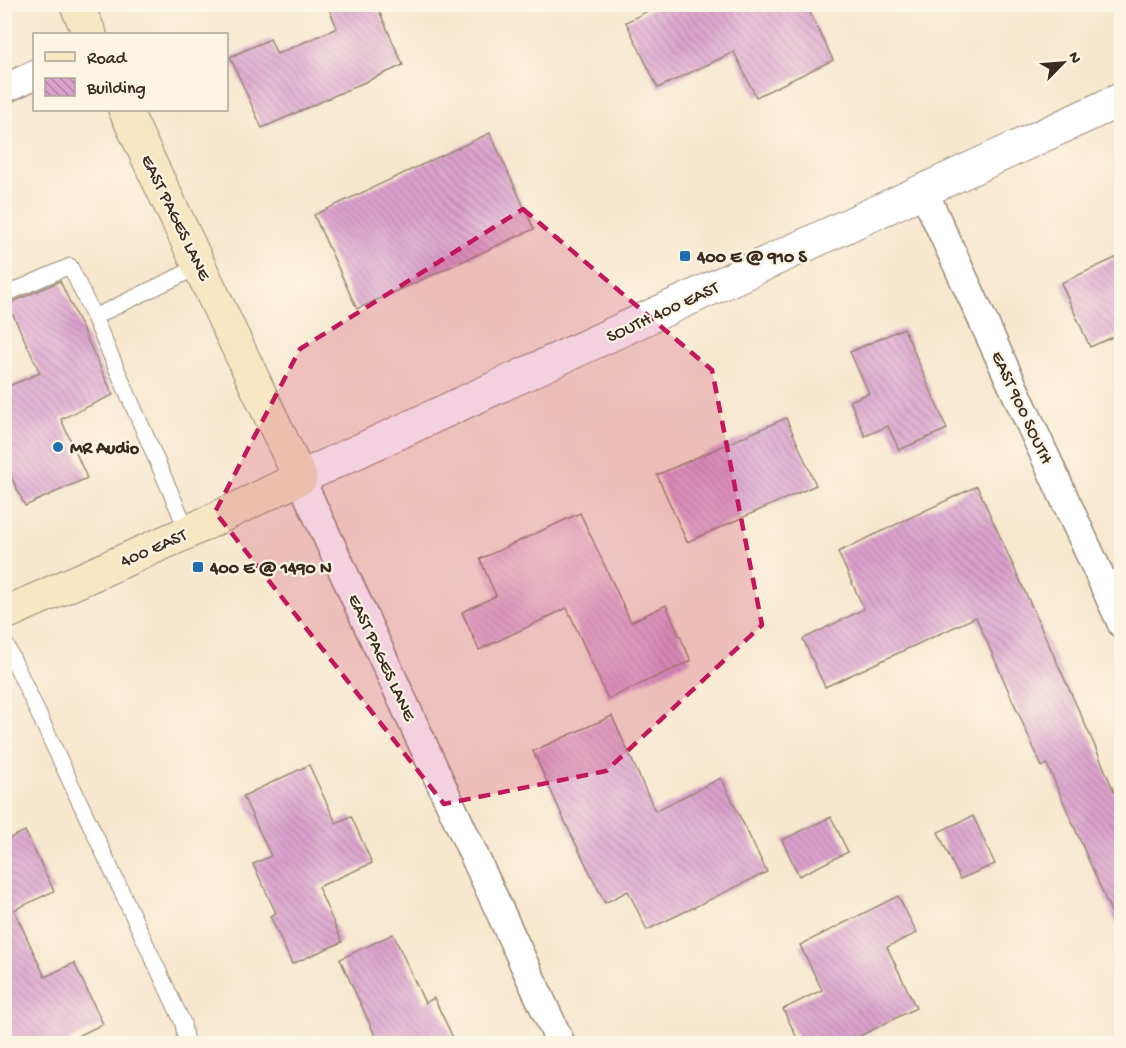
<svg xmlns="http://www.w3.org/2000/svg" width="1126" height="1048" font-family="'Gochi Hand',sans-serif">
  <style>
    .building { fill: url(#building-back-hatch) }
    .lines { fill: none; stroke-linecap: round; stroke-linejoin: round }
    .service-casing { stroke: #998876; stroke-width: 17 }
    .minor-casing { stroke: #998876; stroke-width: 31 }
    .tertiary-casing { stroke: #998876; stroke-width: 35 }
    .secondary-casing { stroke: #998876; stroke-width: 35 }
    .service { stroke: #fff; stroke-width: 15 }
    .minor { stroke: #fff; stroke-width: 28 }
    .tertiary { stroke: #fff; stroke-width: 33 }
    .secondary { stroke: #f7e8c3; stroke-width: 33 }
    .marked { fill: #c2185b; fill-opacity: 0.2; stroke: #c2185b; stroke-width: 4.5; stroke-dasharray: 12 8; stroke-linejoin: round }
    .poi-dot { fill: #1f6fb2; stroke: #fcf5e5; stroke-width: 2 }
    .labels { text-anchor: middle; stroke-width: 4.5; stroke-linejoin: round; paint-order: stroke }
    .street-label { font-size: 18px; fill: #3b2a1e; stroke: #fcf5e5 }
    .poi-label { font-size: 18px; font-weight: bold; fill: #3b2a1e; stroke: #fcf5e5; text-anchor: start }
  </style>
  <defs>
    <pattern id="building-back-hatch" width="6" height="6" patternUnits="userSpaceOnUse" patternTransform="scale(1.5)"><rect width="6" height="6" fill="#dba2ce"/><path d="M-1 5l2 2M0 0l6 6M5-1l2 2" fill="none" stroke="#b384a7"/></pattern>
  </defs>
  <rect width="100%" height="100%" fill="#fcf5e5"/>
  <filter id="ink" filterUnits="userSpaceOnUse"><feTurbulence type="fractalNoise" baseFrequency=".0167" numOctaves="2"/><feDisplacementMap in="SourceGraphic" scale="12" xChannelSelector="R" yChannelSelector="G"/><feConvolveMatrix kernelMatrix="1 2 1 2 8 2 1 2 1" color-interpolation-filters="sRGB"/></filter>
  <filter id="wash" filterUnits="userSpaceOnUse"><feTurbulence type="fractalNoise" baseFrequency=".008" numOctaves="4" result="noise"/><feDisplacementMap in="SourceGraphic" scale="24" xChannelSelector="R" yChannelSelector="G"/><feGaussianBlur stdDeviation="1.35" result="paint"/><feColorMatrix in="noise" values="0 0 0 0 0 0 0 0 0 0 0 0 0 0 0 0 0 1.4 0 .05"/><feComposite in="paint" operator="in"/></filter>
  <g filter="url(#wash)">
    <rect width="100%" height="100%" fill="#f7e7cf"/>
    <g id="blocks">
      <!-- building -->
      <path class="building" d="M327,4H376L403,65L262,128L230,57L270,39L277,54L337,28Z
        M661,4H806L833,60L756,97L734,52L658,88L626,22Z
        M490,133L534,229L357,309L314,215Z
        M1122,255V333L1090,347L1061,283Z
        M60,281L113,395L61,419L87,478L25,506L4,462V388L40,373L8,304Z
        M904,328L947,429L899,450L888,426L865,436L850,401L869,393L850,352Z
        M786,418L816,485L687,542L657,475Z
        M977,486L1094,744L1122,811V937L1047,764L1042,767L976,617L825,687L803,639L864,609L838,552Z
        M580,513L631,622L666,605L691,661L608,699L567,608L479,650L462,612L496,596L480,559Z
        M612,716L655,811L721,778L767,872L647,930L628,891L605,903L565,822L533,751Z
        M309,765L336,823L351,816L372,863L318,887L342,942L292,964L270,916L276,913L253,864L271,856L243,796Z
        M973,816L995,864L960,879L938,832Z
        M831,817L848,852L799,876L782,840Z
        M25,831L54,891L14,910L45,977L74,963L103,1024L62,1044H4V841Z
        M898,896L917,933L887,947L916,1008L844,1044H800L783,1009L822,990L800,945Z
        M393,934L425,1003L434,998L456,1044H379L340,959Z"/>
    </g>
  </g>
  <g filter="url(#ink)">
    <use href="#blocks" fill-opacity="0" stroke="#998876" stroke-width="1.5"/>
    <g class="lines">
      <defs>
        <path id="service" d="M4,295L70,266L94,317
          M188,532L94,317L200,266
          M4,640L183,1023L186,1044"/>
        <path id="minor" d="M4,89L34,75
          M923,190L1122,624
          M300,478L561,1044"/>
        <path id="tertiary" d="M300,478L1122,99"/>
        <path id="secondary" d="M76,4L90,34
          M4,614L188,532L300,478L125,110"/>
      </defs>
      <!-- service casing -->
      <use href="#service" class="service-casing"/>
      <!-- minor casing -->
      <use href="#minor" class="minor-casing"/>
      <!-- tertiary casing -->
      <use href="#tertiary" class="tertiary-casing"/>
      <!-- secondary casing -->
      <use href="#secondary" class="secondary-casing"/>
      <!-- service -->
      <use href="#service" class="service"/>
      <!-- minor -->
      <use href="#minor" class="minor"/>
      <!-- tertiary -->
      <use href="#tertiary" class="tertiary"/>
      <!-- secondary -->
      <use href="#secondary" class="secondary"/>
    </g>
  </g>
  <!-- marked area -->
  <path class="marked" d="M523,209L712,370L762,625L606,771L444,804L215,512L300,349Z"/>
  <!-- markers -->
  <g class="poi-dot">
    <rect x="679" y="250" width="12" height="12" rx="3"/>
    <circle cx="58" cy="447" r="6"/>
    <rect x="192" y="561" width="12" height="12" rx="3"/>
  </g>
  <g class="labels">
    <!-- street labels -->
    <g class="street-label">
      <text transform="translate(177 217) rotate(64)" y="6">EAST PAGES LANE</text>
      <text transform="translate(662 311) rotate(-25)" y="6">SOUTH 400 EAST</text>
      <text transform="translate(1023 407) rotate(65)" y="6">EAST 900 SOUTH</text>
      <text transform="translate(153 547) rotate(-24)" y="6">400 EAST</text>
      <text transform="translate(383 657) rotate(65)" y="6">EAST PAGES LANE</text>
    </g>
    <!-- poi labels -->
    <g class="poi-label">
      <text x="697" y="262">400 E @ 910 S</text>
      <text x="70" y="453">MR Audio</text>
      <text x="210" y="573">400 E @ 1490 N</text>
    </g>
  </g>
  <!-- margin -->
  <rect width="1126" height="1048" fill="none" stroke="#fcf5e5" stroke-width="24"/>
  <!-- legend -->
  <rect x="33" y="33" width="195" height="78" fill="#fcf5e5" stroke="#afa495" stroke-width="1.5"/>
  <rect x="45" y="52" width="30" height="9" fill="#f7e8c3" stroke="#afa495" stroke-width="1.5"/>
  <text x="87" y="63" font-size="18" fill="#3b2a1e">Road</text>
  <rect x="45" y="78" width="30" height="18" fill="url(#building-back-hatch)" stroke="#afa495" stroke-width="1.5"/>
  <text x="87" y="93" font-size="18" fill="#3b2a1e">Building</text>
  <!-- north arrow -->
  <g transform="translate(1063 63) rotate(65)" stroke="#fcf5e5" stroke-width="4.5" paint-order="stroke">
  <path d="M0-4.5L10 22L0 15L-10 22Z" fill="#3b2a1e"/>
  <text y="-9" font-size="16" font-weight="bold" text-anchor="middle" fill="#3b2a1e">N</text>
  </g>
</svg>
